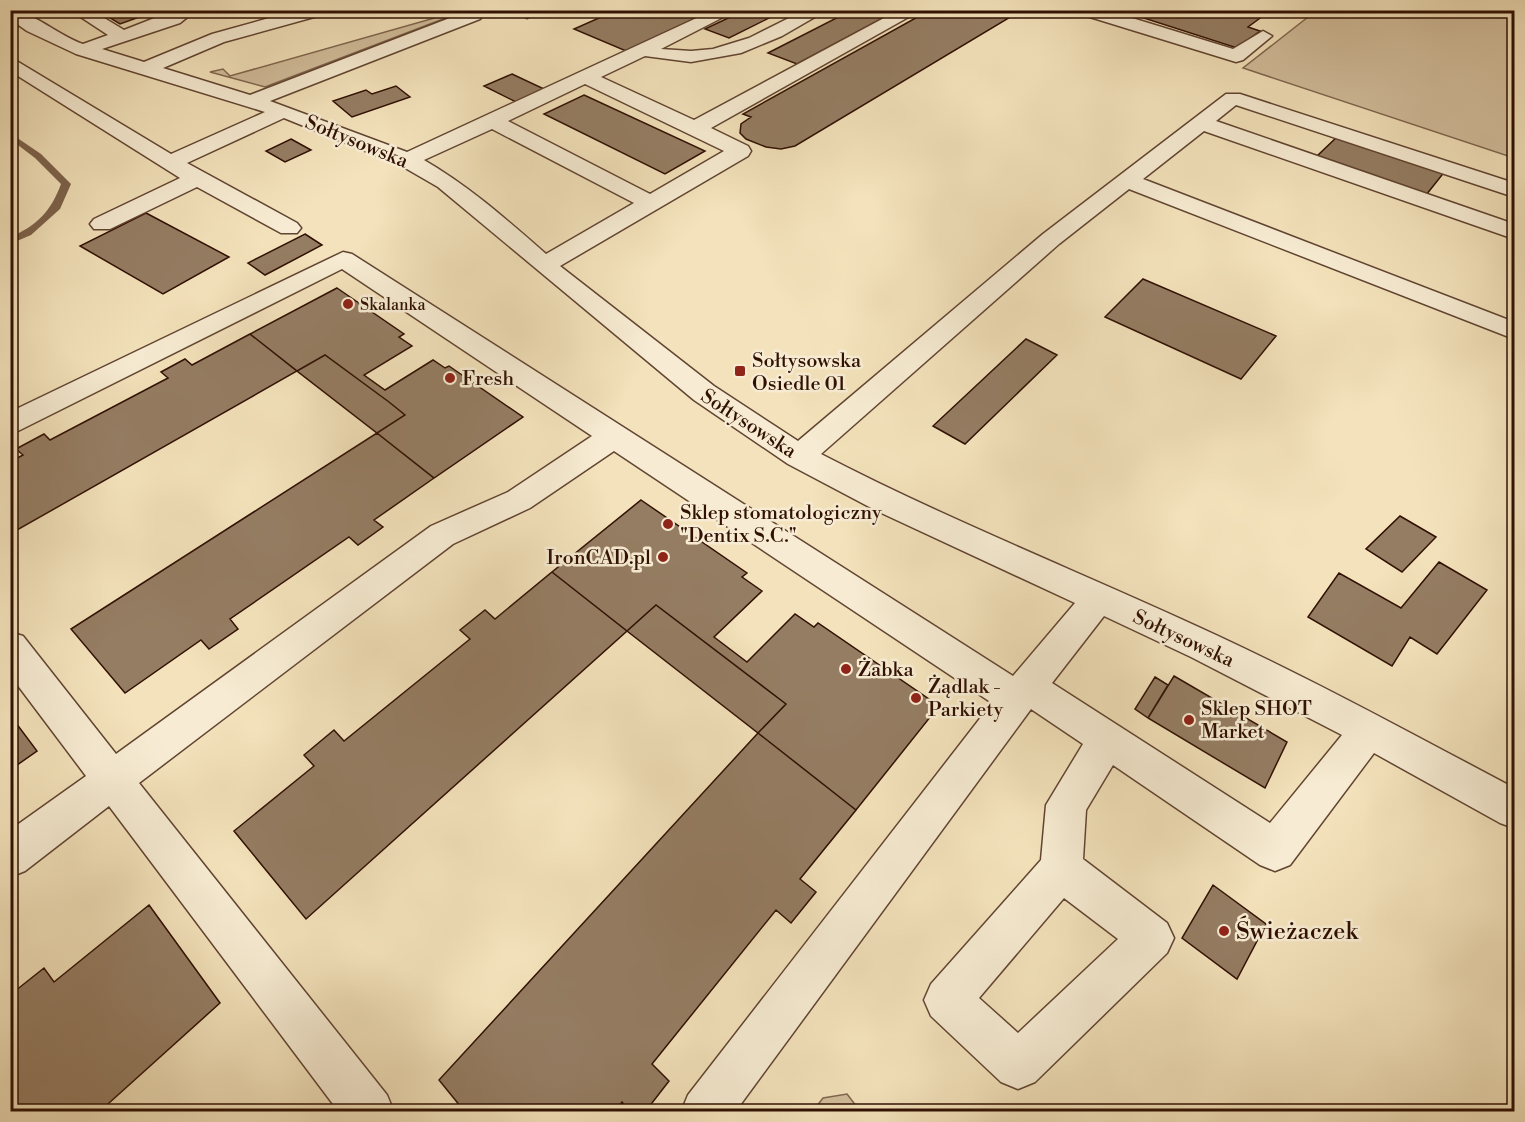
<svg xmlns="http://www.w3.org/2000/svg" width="1525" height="1122" font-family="'Libre Bodoni',serif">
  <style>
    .green { fill: #d2be9c; stroke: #816750; stroke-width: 1.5 }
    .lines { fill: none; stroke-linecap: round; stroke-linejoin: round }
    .stream { fill: #7d634c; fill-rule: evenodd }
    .building { fill: #957d63; stroke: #301003; stroke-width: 1.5 }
    .minor-casing { stroke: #614431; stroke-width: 3 }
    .minor { fill: #f7ecd3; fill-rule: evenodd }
    .poi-dot { fill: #8f2418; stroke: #f7ecd3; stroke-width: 2 }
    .labels { text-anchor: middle; stroke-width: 5; stroke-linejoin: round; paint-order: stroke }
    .far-poi-label { font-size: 16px; fill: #301003; stroke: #f7ecd3; text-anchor: start }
    .street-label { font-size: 20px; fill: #301003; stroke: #f7ecd3 }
    .poi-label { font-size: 20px; fill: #301003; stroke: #f7ecd3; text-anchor: start }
    .near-poi-label { font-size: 24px; fill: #301003; stroke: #f7ecd3; text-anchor: start }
  </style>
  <rect width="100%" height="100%" fill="#f3e2bb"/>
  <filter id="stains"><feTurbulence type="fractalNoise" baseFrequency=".00333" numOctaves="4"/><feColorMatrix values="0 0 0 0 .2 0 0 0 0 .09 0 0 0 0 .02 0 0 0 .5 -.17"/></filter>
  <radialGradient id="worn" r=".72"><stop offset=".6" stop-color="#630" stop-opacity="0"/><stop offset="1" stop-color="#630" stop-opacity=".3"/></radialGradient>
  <!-- green -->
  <path class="green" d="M1317,10L1514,11V158L1243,68Z
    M459,11H464L265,87L210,72L223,69L230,76Z
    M847,1094L860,1111H813L823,1098Z"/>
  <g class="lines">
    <!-- stream -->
    <path class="stream" d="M10,133L41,154L71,184L60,209L31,235L10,244V237C37,226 51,211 61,184L35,158L10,139Z"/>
  </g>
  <!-- building -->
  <path class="building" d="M97,10H159L120,24Z
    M617,10H713L626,51L574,29Z
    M745,10H785L729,38L705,29Z
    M852,10L883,18L797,64L768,53Z
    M930,10H1022L795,146L781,149L766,147L746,139L740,133L741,124L751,117L743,114Z
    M1119,10H1271L1248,27L1260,31L1237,48Z
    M512,74L544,89L516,102L484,86Z
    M396,86L410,97L352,117L333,101L366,90L372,94Z
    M584,95L705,151L665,174L544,114Z
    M1339,135L1446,170L1426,195L1316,157Z
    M291,139L311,150L285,162L266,151Z
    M146,213L229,257L163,294L80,246Z
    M305,234L322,245L265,275L248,263Z
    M1143,279L1276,336L1241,379L1105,317Z
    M13,285V353H10V286Z
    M337,288L404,334L399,337L412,346L364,375L385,390L433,360L445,368L449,366L523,417L434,478L377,433L405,415L389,402L325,355L297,371L250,334Z
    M250,334L297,371L10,534V462L23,455L16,449L44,434L50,440L168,378L161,372L185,359L192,365Z
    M1026,339L1057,355L965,444L933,426Z
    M325,355L389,402L405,415L377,433L297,371Z
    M377,433L434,478L374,520L383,527L358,545L349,537L230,619L238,629L209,649L201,640L125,693L71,629Z
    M641,500L747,573L742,577L762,591L714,637L747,662L795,614L814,627L818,623L939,706L856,810L758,733L786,704L656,605L627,631L552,572Z
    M1400,516L1436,537L1402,572L1366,549Z
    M1439,562L1487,590L1437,654L1410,637L1392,666L1308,617L1339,573L1401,608Z
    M552,572L627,631L306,919L234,831L314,766L304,755L334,730L344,741L470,639L460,630L485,610L495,619Z
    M656,605L786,704L758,733L627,631Z
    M1174,676L1287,742L1265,788L1148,718Z
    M1155,677L1168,685L1148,718L1135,709Z
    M10,715L37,751L10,770Z
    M758,733L856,810L800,879L816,892L791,923L776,910L652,1064L669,1081L645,1112H630L622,1102L615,1112H465L439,1080Z
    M1213,885L1266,924L1237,979L1182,938Z
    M149,905L220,1003L99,1112H10V995L44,968L54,982Z"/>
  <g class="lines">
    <defs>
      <path id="minor" d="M10,10C30,10 61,37 83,44L108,35L70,10H91L124,30L175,10H196L180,23L102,49L144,62L212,34L298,10H327L325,14L224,42L163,68L250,95L468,11H480L483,15L480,19L270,101L407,152L714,10H737L661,49L691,51L713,49L749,38L805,10H827L782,36L741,53L691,62L645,56L601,77L694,120L899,10H921L711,128L748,146L751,151L748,156L560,266L714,386L798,441L1043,234L1226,94H1240L1514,183V197L1236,105L1216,121L1514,224V239L1204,131L1143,179L1514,322V339L1129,189L1059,244L821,454C950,521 1085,574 1216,635C1317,682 1416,736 1514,788V828L1500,823L1374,753L1290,865L1275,871L1260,865L1113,765L1086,810L1083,859L1167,923L1174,938L1167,953L1035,1082L1018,1089L1001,1082L931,1016L924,1000L931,984L1041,860L1046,805L1083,744L1031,709L735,1112H681L688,1095L992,703L614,451L530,508L453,544L139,783L387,1095L394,1112H339L109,806L25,871L10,877V830L86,776L10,675V632L23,636L116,754L431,526L508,492L592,436L342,269L10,435V412L343,252L352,254L1013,676L1075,603L877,511L788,464L694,400L438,187L400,165L284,118L187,163L297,223L301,228L297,233H281L197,187L110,229H94L90,224L94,219L180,178L10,71V57L171,154L265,112L76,54L27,31L10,19ZM585,84L724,151L650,194L508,121ZM492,129L634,203L546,254C507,220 469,186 424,160ZM1104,616L1191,657L1342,735L1270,823L1052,683ZM1064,898L1118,939L1018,1033L979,998Z
        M512,10H542L527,18Z
        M1078,10H1106L1233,49L1263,31L1272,36L1243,60L1236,62L1080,14Z"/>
    </defs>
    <!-- minor casing -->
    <use href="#minor" class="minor-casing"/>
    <!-- minor -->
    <use href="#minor" class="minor"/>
  </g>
  <!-- markers -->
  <g class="poi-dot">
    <circle cx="348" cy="304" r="6"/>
    <rect x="734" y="365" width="12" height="12" rx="3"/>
    <circle cx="450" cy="378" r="6"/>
    <circle cx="668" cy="524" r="6"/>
    <circle cx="663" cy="557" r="6"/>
    <circle cx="846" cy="669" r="6"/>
    <circle cx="916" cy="698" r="6"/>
    <circle cx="1189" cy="720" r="6"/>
    <circle cx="1224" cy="931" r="6"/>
  </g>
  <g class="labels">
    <!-- far-poi labels -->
    <g class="far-poi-label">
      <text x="360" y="310">Skalanka</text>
    </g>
    <!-- street labels -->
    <g class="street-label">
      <text transform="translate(357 141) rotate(22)" y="7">Sołtysowska</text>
      <text transform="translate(749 423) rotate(33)" y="7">Sołtysowska</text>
      <text transform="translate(1184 638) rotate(25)" y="7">Sołtysowska</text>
    </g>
    <!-- poi labels -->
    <g class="poi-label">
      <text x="752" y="367">Sołtysowska<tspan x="752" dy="23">Osiedle 01</tspan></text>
      <text x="462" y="385">Fresh</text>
      <text x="680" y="519">Sklep stomatologiczny<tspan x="680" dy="23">"Dentix S.C."</tspan></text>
      <text x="651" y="564" text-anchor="end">IronCAD.pl</text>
      <text x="858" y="676">Żabka</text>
      <text x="928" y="693">Żądlak -<tspan x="928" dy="23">Parkiety</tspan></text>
      <text x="1201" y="715">Sklep SHOT<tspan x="1201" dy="23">Market</tspan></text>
    </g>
    <!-- near-poi labels -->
    <g class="near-poi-label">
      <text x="1236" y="939">Świeżaczek</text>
    </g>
  </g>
  <!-- margin -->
  <rect width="1525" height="1122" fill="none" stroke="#f3e2bb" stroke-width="36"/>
  <rect x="12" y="12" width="1501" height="1098" fill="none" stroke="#301003" stroke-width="3"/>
  <rect x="18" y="18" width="1489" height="1086" fill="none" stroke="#301003" stroke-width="1.5"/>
  <rect width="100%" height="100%" filter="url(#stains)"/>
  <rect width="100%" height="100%" fill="url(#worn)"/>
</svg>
